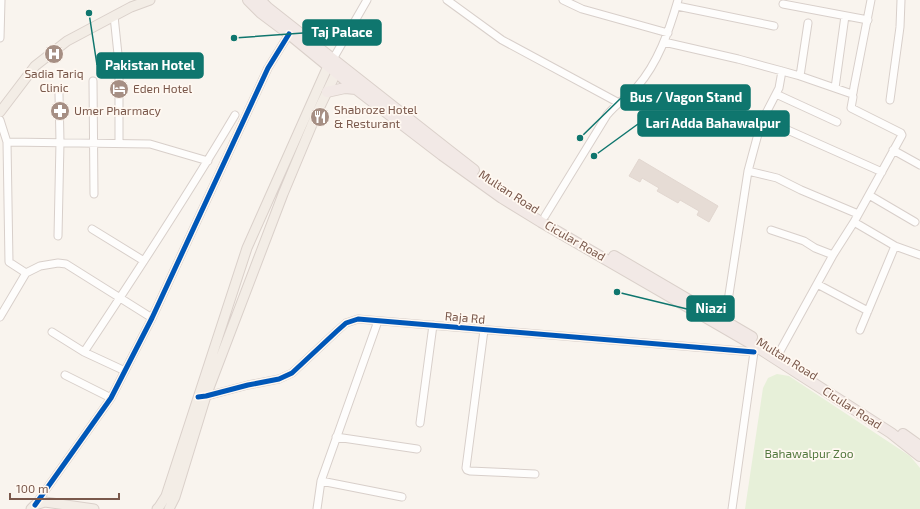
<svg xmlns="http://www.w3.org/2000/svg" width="920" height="509" font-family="'Exo 2',sans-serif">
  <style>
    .green { fill: #e7f0d9 }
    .building { fill: #e6dcd5; stroke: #e2d7d0 }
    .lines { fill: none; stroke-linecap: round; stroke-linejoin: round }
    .minor-casing { stroke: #d8cfca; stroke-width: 9 }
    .major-casing { stroke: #dad0ca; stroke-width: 11 }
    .highway-casing { stroke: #dad0ca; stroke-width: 12 }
    .minor { stroke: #fefdfc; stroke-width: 7 }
    .major { stroke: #f3ede6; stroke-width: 9 }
    .highway { stroke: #f2e9e6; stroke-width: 10 }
    .cycleway-casing { stroke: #fff8f1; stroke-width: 8 }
    .cycleway { stroke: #0057b8; stroke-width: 5 }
    .labels { text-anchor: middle; stroke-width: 3.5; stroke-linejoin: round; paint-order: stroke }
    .poi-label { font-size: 12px; fill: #7a584b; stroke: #fff8f1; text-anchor: start }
    .street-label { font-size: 12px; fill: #7a584b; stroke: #fff8f1 }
    .park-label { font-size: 12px; fill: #557a40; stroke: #fff8f1 }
    .leader { fill: none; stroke: #0f766e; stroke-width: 1.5 }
    .callout-dot { fill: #0f766e; stroke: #fff8f1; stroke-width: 1.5 }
    .callout { fill: #0f766e; stroke: #0f766e; stroke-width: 1.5 }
    .callout-label { font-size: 13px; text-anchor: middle; font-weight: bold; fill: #fff }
  </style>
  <rect width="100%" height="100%" fill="#f9f4ee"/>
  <!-- green -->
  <path class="green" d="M777,374L789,376L910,456L920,468V509H745L763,388L768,378Z"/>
  <!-- building -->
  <path class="building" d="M639,159L718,206L709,222L697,215L699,211L680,200L678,203L657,191L659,188L642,178L640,182L629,176Z"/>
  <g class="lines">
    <defs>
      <path id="minor" d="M447,0L502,40L619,103
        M563,0L582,9L668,33
        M783,4L868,20
        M677,6L774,26
        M114,16L119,64V143
        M0,38L1,0
        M664,42L738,59L782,71L800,76L852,94
        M333,59L367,0
        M800,76L808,23
        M93,81L94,194
        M835,88L845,16
        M776,94L837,122
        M890,100L900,27L901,0
        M763,119L882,172
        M0,120L7,142L9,262L26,273L40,266L58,263L66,264L152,318
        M7,142L150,144L208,161
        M893,150L920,165
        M748,171L777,178L801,190L858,214
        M869,195L915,222
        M545,216L607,115C616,104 627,97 637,87C658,63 669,31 678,0
        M854,222L895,246L920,255
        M92,229L144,261
        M771,230L804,241L815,248L833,255
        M58,236L60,142L59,94
        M817,284L868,311
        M0,317L26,273
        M720,323L726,314L748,171L758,134L763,119L779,88L782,71
        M484,330L466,468L467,470L470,471L535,474
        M860,330L895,246
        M52,332L84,352L125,371
        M84,352C136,274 187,196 235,115
        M779,353L833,255L854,222L902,135L901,133L851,108L853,97L852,94L853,93L854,87L871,0
        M65,375L111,398
        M203,397L248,385L279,379L292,373L337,331L346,323L358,319L754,352
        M420,423L433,325
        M336,437L417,449
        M321,481L402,497
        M35,505L111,398L152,318L268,68L289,34
        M317,509L321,481L378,321
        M732,509L754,352L761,342"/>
      <path id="major" d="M0,112L35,66L67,41L131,7L150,0
        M31,509L35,505L45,502L94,509
        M157,509L159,507L166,496L247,248L328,66
        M169,509L175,497L206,396L283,194L316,115L336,73"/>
      <path id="highway" d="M248,0L261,13L289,34L356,89L442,155L502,198L541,222L757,347L891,433L920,456
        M260,0L268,8L447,149L474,170
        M327,92L345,88L356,89
        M614,256L752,337
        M903,434L920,446"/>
    </defs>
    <!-- minor casing -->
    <use href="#minor" class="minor-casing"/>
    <!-- major casing -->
    <use href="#major" class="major-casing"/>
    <!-- highway casing -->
    <use href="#highway" class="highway-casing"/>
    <!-- minor -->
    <use href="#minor" class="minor"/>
    <!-- major -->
    <use href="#major" class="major"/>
    <!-- highway -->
    <use href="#highway" class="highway"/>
    <defs>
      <path id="cycleway" d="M198,397L206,396L248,385L279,379L292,373L337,331L346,323L358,319L754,352
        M35,505L111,398L152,318L268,68L289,34"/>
    </defs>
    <!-- cycleway casing -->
    <use href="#cycleway" class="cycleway-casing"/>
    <!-- cycleway -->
    <use href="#cycleway" class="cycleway"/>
  </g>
  <!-- icons -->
  <defs>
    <symbol id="hospital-disc" viewBox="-11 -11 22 22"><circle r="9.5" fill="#a68f84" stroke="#fff8f1"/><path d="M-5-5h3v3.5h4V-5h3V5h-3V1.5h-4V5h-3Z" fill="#fff"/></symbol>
    <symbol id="hotel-disc" viewBox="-11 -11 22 22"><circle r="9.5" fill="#a68f84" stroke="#fff8f1"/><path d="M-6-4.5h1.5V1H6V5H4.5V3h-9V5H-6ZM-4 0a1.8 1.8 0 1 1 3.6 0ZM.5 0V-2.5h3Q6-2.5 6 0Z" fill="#fff"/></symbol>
    <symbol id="pharmacy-disc" viewBox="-11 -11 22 22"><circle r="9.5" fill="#a68f84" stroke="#fff8f1"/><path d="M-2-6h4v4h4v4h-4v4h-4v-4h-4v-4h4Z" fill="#fff"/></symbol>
    <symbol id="restaurant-disc" viewBox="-11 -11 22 22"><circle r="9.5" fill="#a68f84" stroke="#fff8f1"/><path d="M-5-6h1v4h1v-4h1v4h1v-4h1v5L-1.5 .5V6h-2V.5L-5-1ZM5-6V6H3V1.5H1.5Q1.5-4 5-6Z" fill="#fff"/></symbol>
  </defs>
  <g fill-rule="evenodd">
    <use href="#hospital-disc" x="43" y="43" width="22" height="22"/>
    <use href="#hotel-disc" x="108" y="78" width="22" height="22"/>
    <use href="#pharmacy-disc" x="49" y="100" width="22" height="22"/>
    <use href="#restaurant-disc" x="309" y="106" width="22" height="22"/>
  </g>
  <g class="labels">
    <!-- poi labels -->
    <g class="poi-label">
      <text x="54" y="78" text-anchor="middle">Sadia Tariq<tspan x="54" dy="14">Clinic</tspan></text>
      <text x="133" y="93">Eden Hotel</text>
      <text x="334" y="114">Shabroze Hotel<tspan x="334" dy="14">&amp; Resturant</tspan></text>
      <text x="74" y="115">Umer Pharmacy</text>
    </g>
    <!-- street labels -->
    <g class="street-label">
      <text transform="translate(509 192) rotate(33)" y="4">Multan Road</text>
      <text transform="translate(575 241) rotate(30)" y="4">Cicular Road</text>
      <text transform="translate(465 318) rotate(5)" y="4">Raja Rd</text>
      <text transform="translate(787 359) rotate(32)" y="4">Multan Road</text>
      <text transform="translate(852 408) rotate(33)" y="4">Cicular Road</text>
    </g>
    <!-- park labels -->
    <g class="park-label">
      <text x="809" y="458">Bahawalpur Zoo</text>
    </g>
  </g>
  <!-- callouts -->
  <path class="leader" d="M234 38L303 33M89 13L97 65M580 138L621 98M594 156L638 124M617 292L687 309"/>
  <g class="callout-dot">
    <circle cx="234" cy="38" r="4"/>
    <circle cx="89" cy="13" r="4"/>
    <circle cx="580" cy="138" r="4"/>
    <circle cx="594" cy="156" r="4"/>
    <circle cx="617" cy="292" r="4"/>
  </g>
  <g class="callout">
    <rect x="303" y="20" width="78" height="25" rx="4"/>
    <rect x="97" y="53" width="106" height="25" rx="4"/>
    <rect x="621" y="85" width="129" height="25" rx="4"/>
    <rect x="638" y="111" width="151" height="25" rx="4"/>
    <rect x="687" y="296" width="47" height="25" rx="4"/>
  </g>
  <g class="callout-label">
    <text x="342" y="37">Taj Palace</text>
    <text x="150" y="70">Pakistan Hotel</text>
    <text x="686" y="102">Bus / Vagon Stand</text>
    <text x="713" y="128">Lari Adda Bahawalpur</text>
    <text x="711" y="313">Niazi</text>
  </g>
  <!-- scale -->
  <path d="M10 493v6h109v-6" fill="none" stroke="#7a584b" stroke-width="2"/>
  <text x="16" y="493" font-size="12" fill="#7a584b" stroke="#fff8f1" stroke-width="3" paint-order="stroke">100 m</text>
</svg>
